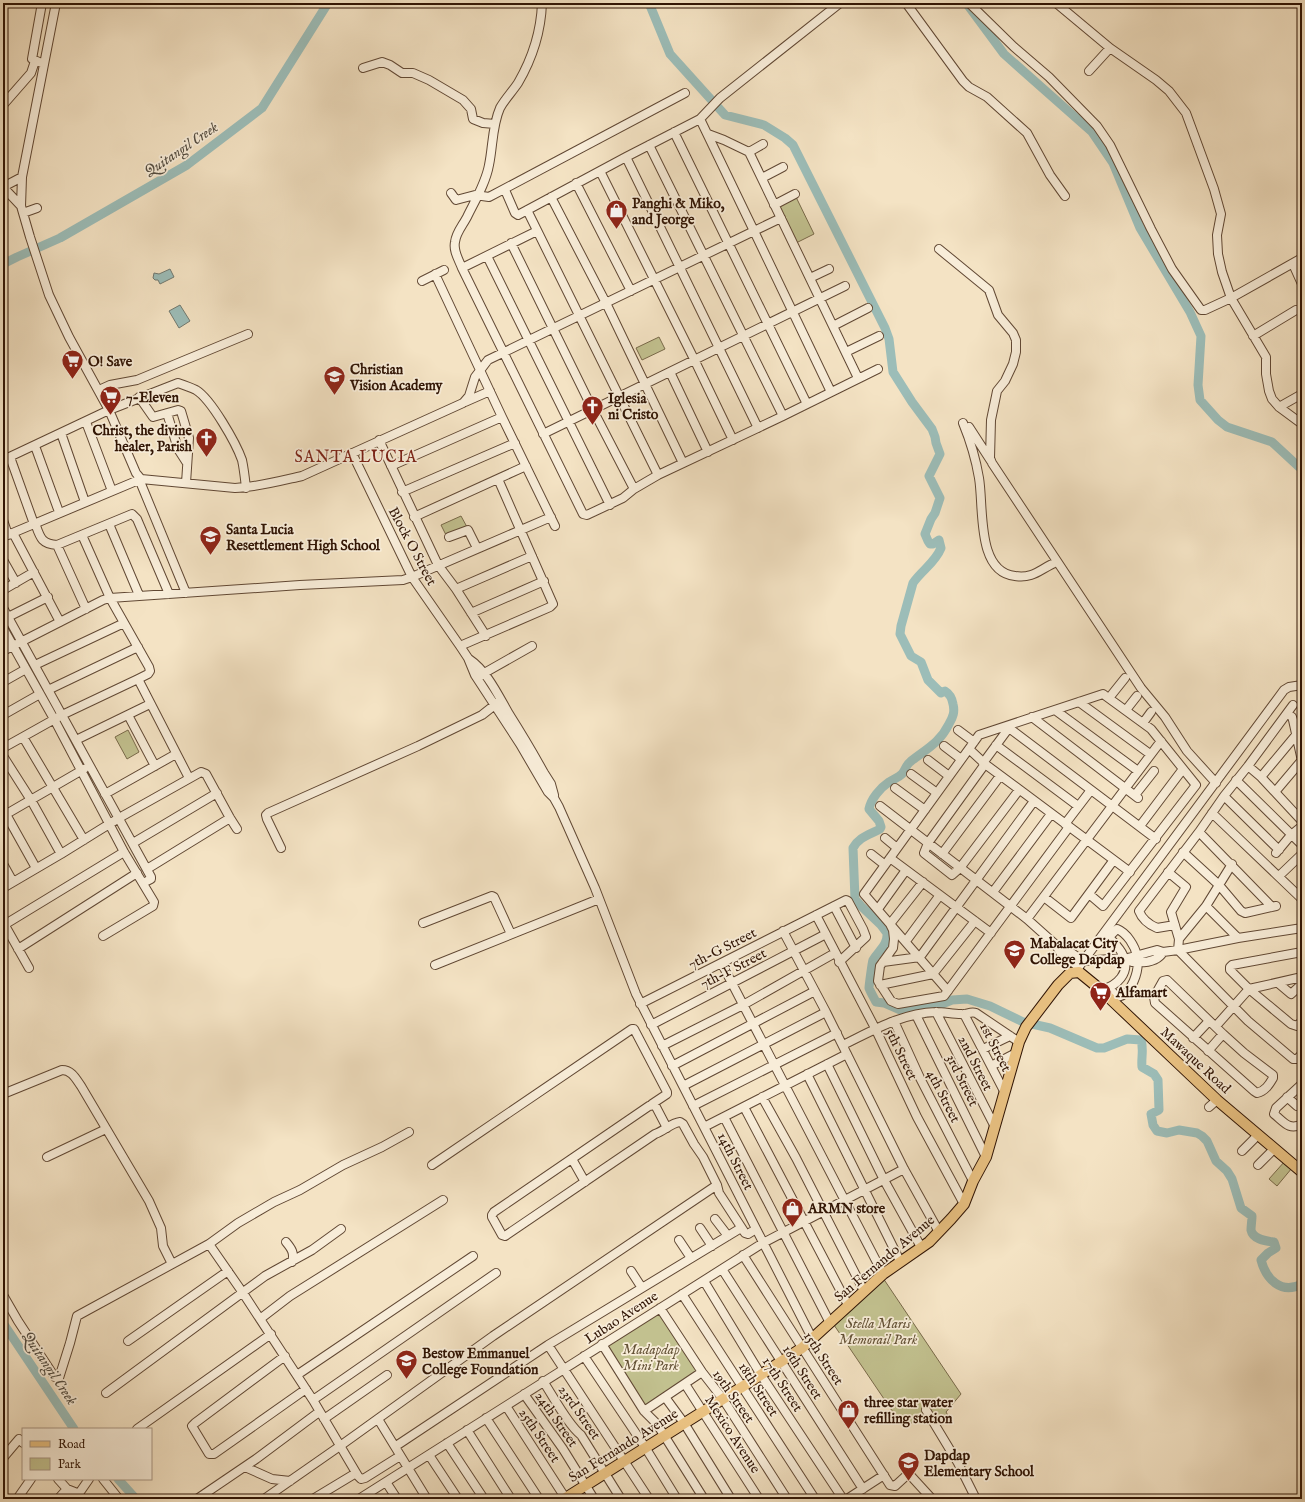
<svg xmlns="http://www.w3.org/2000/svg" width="1305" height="1502" font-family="'IM FELL English',serif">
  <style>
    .green { fill: #c2c18f; stroke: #796a4a }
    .water { fill: #9cbdb8; stroke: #717970 }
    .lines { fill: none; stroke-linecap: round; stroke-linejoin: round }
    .river { stroke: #9cbdb8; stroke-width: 9 }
    .minor-casing { stroke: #614834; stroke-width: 10 }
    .major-casing { stroke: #301404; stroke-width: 12 }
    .minor { stroke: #f8edd9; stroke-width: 8 }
    .major { stroke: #eac282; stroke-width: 10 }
    .labels { text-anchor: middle; stroke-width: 3.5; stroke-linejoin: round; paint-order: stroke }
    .poi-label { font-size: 14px; font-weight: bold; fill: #301404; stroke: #f8edd9; text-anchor: start }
    .street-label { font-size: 14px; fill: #301404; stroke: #f8edd9 }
    .park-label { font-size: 14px; font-style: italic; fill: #635135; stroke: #f8edd9 }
    .water-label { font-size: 15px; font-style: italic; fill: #564f43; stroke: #f8edd9 }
    .quarter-label { font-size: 16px; letter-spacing: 1px; fill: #7a1f14; stroke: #f8edd9 }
  </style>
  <rect width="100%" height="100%" fill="#f4e3c4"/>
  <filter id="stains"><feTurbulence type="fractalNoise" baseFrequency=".005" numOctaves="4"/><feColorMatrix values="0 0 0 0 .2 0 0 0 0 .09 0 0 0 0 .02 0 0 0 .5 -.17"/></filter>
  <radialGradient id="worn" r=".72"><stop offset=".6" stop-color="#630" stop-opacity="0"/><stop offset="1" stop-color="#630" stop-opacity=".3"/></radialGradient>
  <!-- green -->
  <path class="green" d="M796,197L814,234L796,243L778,206Z
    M659,337L665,349L642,360L636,348Z
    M461,516L467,527L447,537L441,525Z
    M128,730L139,752L127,759L115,737Z
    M1285,1161L1292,1168L1277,1186L1269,1179Z
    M883,1278L961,1394L946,1412L950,1419L933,1427L926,1416L903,1427L834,1325Z
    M660,1308L702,1372L644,1411L602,1344Z"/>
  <!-- water -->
  <path class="water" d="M170,269L174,277L160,284L158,280H155L153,278L154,273L159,274Z
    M180,305L190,321L179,328L169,311Z"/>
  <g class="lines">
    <!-- river -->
    <path class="river" d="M649,3L670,54L725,115L764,125L785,138L793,145L885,328L889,339L893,372L912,402L932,429L935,437L936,443L940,454L929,476L940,498L935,513L931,519L925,534L928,541L930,544H933L939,540L941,548C935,563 922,570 913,583L901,626L900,634L911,656L921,662L928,680L941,693L945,691C950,694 952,698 953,704C955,712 953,717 949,724C939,744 926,749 910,762C906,765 905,771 902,774C898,778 893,779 889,782C880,788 871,799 869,809L879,821L881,827L880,829C869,835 859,837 853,848L855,899L861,906L881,925L887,933C888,945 879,950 873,960C872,963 869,986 869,988C871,993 874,998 876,1002L884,1003L900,1010L937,1006L952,1000L967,999L990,1006L1023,1022L1050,1028L1097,1048H1104L1127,1039L1141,1040C1144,1049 1141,1058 1142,1067L1154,1074L1158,1080L1159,1110L1151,1114L1153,1125L1157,1131L1167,1133L1179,1130L1197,1133L1202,1136L1207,1141L1216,1161L1227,1171L1232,1179L1241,1208L1252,1216C1252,1220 1251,1226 1251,1230C1253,1240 1267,1241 1274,1242L1276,1248L1268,1253L1261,1260C1266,1279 1281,1295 1302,1284
      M967,4L1004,54L1092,132L1113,163L1140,228L1190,312L1201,336L1198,385L1200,400L1218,420L1227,427L1272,442L1299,467L1302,468
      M3,264L17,257L60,238L187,165L262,108L328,3
      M3,1323L74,1429
      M118,1479L136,1499"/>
    <defs>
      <path id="minor" d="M42,3L32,59L44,64
        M542,3C541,31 532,59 518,83C512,92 505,99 500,108C492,126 493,146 489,165C486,182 476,199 468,215C464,224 456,232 455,242C453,251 459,260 462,268L583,514L587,515L623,498L634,489L658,475L783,416L878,369
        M906,3L963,81L969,87L987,97L1027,133L1050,175L1065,196
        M969,3L1014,47L1049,77L1097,126L1110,145L1151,229L1172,269L1201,310H1205L1231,298L1302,258
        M1056,3L1110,48L1156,80L1169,91L1186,113L1214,189L1221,214L1217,235L1218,254L1222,272L1231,298L1266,357V374L1269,391L1272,399L1279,407L1302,424
        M363,68L382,62L390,65L402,73H413L429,80L463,100L471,109L473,119L483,123L495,124
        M1089,71L1110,48
        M3,105L31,73L35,61
        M674,132L807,404
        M708,134L724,140L749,152L858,378
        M649,145L783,416
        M749,152L763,144
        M626,157L758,428
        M600,171L694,359L733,440
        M22,177L21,206L30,237L49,295L69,337L109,410L136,473L141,479L235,488C258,487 280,481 302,476L463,403L469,396L475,377L488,360L754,231L700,119L720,98L840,3
        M762,178L783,167
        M576,183L631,291
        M3,187L22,177L56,3
        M3,187L21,206
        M505,190L515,213L518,215L626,157L700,119
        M451,193L456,200L475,195L489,197L685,93
        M551,197L606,303L683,463
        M774,205L795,194
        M527,210L658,475
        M23,213L37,208
        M781,218L754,231L831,392
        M511,243L593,410L634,489
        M939,249L989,290L998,315L1013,333L1016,340V352L1013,364L1005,381L997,391L996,396L991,420L990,458L992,463L1141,688L1165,717L1187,751L1216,783
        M487,256L610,505
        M1293,264L1302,284
        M462,268L537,231
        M435,274L502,417L555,526
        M810,278L829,269
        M422,281L444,270
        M833,326L868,308
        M1253,336L1296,310
        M846,352L879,336
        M670,372L708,452
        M99,390L110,385L137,380L248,334
        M139,397L153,417L178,410L181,411L189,438L186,483
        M465,402L490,391
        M1279,407L1302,394
        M167,413L178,449L187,463
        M86,422L112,491
        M963,423C970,440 976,460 979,478C984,507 976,572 1015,576C1034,579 1041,568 1057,562
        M969,427L991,461
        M61,433L85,502
        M543,434L845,286
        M379,440L438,565L456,589L486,636
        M35,446L59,512
        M352,453L412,577L460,646L468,658L475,675L520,744L548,792L554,798L559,807L595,888L636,994L812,1338
        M10,457L34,524
        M3,460L109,410L178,383C184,385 190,387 196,390C211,399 236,443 242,460C244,469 245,479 246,488
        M391,466L502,417
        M139,479L186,593
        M402,492L515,443
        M414,517L526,466
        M3,520L8,535
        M35,523C40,537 41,544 57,545
        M109,524L139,595
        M13,533L60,622
        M3,537L141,479
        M449,537L468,530L477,548
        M3,560L16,583
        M456,589L532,556
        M3,590L34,572
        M3,608L151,877V879L143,883
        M86,609L57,545L132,514L137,519L169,594
        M471,613L544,581
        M8,617L48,597
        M3,628L54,719L124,852L154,902L153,906L103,936
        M460,646L550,607L553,604L498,479
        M3,651L103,600L110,598L300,585L403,580L412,577L551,517
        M469,659C487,671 498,695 509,714C521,733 533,753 544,773L551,784L554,795
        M35,665L124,623
        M479,676L532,646
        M138,679L189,778
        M3,682L26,669
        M48,690L138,647
        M1109,698L1125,678
        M1079,702L1150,754
        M1055,710L1138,771
        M1126,710L1137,696
        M1288,714L1292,717L1293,720L1302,761
        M3,715L40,694
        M128,715L155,766
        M1032,717L1138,798
        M1143,723L1151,712
        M1009,728L1156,839
        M958,730L974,742
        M23,737L84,840
        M76,740L150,704
        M996,745L1078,806
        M944,746L961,759
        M3,748L62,715L138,679L148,674L150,671L149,667L110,598L82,535
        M969,749L985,764L1130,872
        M3,756L31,800L61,854
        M928,760L949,776
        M983,763L1011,725
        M985,764L928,843L924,853L952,875L960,868L1019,790
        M1248,766L1261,777L1302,821
        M911,774L937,793
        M1261,777L1296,735
        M1236,780L1302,845
        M895,788L925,810
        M1302,788V791
        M1275,792L1302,760
        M105,794L176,754
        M1135,795L1154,771
        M1224,796L1279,850
        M880,806L1027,919L1056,945L1062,946L1083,961L1124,958
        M3,809L36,868
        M1212,813L1302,899
        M3,816L84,769
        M1065,824L1091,790
        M1140,826L1183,769
        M1199,832L1272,907
        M885,838L897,848
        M133,843L217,793
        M281,848L267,819L266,815L268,813L418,746L482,715L501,700
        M1183,852L1219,885L1241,911L1245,913L1276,906
        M1276,853L1291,835L1302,826
        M871,854L885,865
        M942,854L1000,776
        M890,858L991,933
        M3,864L13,882
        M147,869L230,818
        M1168,872L1186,887L1171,912L1179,939L1178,950L1248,1021L1293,1059H1297L1302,1054
        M1279,876L1302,854
        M923,882L890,924L893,930L894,939L893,948L880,966L878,981L891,1001L898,1004L944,996L1069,827
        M3,888L61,854L119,818L201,772L206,774L230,818L237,829
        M993,892L1051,814
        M1044,897L1071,918L1113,861
        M834,906L856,948
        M1206,906L1238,938
        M878,909L906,870
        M816,915L876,1030L917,1117L964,1204
        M1027,919L1161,741
        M3,922L29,968
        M423,923L492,896L494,897L511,934
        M4,925L124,852
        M1175,925L1157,928C1150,925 1142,919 1139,911L1199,832L1224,796L1248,766L1293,705
        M783,931L826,1012L904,1169L939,1232
        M1179,939L1206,906L1232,864
        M906,941L940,895
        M1056,945L1061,954L1079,967
        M18,949L137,873
        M1302,952L1232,965L1230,967V970L1249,989L1291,1024L1297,1026L1302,1021
        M1124,959L1157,950L1163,952L1178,950L1238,938L1302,928
        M883,962L920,957L1034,801
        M1132,962C1143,963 1157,963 1163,952
        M722,964L883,1274
        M435,965L599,899
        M1075,972L1284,690L1289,687L1302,685
        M1278,983L1291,994L1302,984
        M880,985L933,974L975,921
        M1101,990C1117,986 1131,973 1123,955C1120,948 1114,943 1109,937L1117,929C1127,933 1135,946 1137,956C1140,970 1132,995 1117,997L1109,988
        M948,991L864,894L979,735L1103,694L1151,729L1196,785L1103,906L1089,894
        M640,1004L846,900L848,901L863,929L866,937L839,962
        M936,1012L994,1125
        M964,1014L1004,1091
        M916,1015L986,1157
        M894,1021L920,1078L973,1181
        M651,1025L826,934
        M1216,1026L1249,989L1302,977
        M1193,1038L1209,1021
        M843,1045C872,1031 902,1013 936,1012C944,1012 953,1014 961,1014C967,1015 970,1011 976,1013L1019,1042
        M662,1046L743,1005L835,953
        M983,1049L1010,1036
        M1208,1051L1223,1034L1167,980L1163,981L1154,997L1155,1003L1254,1091L1257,1093C1265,1091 1269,1085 1273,1078V1075L1244,1053L1223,1034
        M827,1064L884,1180L921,1247
        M672,1066L815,991
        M991,1066L1014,1054
        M807,1074L900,1261
        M1302,1084L1276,1108L1274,1114C1284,1122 1289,1131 1302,1124
        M683,1086L826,1012
        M3,1094L62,1070C72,1070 76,1079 81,1086L149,1201L161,1228L163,1246L172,1264
        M762,1097L796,1158L864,1291
        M1287,1097L1297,1106L1302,1101
        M693,1106L837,1033
        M744,1107L848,1305
        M1209,1107L1217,1100
        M724,1117L830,1323
        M704,1127L847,1054
        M667,1128L655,1105L649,1106L494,1212L492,1215V1217L502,1235L505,1236L655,1134C664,1131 671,1123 680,1122L683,1124L694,1144L703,1157L717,1185
        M1242,1151L1258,1135
        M47,1157L106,1129
        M572,1159L585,1182
        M432,1165L632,1029H634L667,1092V1094L652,1104
        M1258,1165L1274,1149
        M715,1219L728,1236
        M700,1228L712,1246
        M679,1240L691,1258
        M286,1242C291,1248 295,1253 292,1262
        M209,1244L243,1293L313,1400L358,1476L361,1479L365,1478L400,1456
        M743,1255L890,1485L895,1486L907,1475H910L932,1499
        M722,1269L863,1489
        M631,1271L642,1288
        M704,1281L761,1375L843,1499
        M682,1294L815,1499
        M3,1295L18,1321L52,1373L55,1377L59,1378L70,1343L77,1316L209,1244L238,1223L274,1202L300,1190L343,1165L382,1147L409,1132
        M660,1308L702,1372L723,1399L787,1499
        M260,1319L290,1296L443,1200
        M128,1341L228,1271
        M602,1344L644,1411L657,1424L704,1499
        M548,1345L649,1499
        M285,1356L195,1423L192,1426L209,1454H214L306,1389
        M584,1356L645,1447L677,1499
        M297,1375L473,1256
        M543,1381C553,1396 568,1425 581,1435L621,1499
        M685,1384L759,1499
        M106,1393L265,1276L312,1250L341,1229
        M524,1394L563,1449L594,1499
        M665,1397L684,1423L731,1499
        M313,1400L496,1273
        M506,1406L566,1499
        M926,1410L958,1463L976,1499
        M644,1411L702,1372
        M486,1418L539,1499
        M324,1419L387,1375
        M378,1419L427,1499
        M137,1429L271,1334
        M467,1430L511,1499
        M447,1443L484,1499
        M396,1446L548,1345L741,1228
        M429,1455L458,1499
        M3,1458L19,1439L23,1443
        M245,1467L272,1479L290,1481
        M103,1479L119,1499
        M386,1482L397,1499
        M67,1489L77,1493L80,1492L89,1479
        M17,1499L31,1479
        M58,1499L67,1489L58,1479
        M197,1499L256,1459L319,1412
        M264,1499L340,1446L493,1336L717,1185L719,1193L745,1233L748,1234L756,1229
        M313,1499L356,1473
        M359,1499L763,1243L904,1169
        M847,1499L884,1475"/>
      <path id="major" d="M564,1499L742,1387L802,1348L883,1274L929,1242L951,1219L964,1204L973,1181L986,1157L1019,1042L1026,1027L1058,985L1070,973L1079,972L1101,990L1217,1100L1302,1172"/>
    </defs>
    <!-- minor casing -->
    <use href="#minor" class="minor-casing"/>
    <!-- major casing -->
    <use href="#major" class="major-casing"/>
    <!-- minor -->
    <use href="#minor" class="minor"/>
    <!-- major -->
    <use href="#major" class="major"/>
  </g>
  <!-- icons -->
  <defs>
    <symbol id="shop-pin" viewBox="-11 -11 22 30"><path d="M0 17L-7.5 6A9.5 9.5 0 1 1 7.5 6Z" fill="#8f2418" stroke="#f8edd9"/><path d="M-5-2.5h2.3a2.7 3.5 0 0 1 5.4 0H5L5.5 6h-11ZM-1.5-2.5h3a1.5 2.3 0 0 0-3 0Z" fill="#fff"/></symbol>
    <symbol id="supermarket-pin" viewBox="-11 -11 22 30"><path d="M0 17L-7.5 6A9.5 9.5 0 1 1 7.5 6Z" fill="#8f2418" stroke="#f8edd9"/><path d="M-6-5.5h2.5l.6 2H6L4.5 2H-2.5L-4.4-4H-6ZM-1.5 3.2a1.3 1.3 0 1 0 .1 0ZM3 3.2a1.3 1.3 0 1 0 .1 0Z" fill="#fff"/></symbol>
    <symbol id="school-pin" viewBox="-11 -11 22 30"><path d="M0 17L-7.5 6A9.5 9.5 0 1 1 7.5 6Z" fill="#8f2418" stroke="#f8edd9"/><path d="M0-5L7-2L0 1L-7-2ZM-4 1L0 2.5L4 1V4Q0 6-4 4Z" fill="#fff"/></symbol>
    <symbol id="church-pin" viewBox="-11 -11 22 30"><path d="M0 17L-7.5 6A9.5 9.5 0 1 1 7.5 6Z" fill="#8f2418" stroke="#f8edd9"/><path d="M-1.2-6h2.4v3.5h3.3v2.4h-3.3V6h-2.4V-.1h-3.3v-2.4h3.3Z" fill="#fff"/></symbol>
    <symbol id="university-pin" viewBox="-11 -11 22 30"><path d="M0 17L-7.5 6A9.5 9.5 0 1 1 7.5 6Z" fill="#8f2418" stroke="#f8edd9"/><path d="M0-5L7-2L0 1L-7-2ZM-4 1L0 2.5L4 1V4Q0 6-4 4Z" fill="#fff"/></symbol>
  </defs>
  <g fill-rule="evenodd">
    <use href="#shop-pin" x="604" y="198" width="25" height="34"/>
    <use href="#supermarket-pin" x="60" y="348" width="25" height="34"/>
    <use href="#school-pin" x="322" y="364" width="25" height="34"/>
    <use href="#supermarket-pin" x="98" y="384" width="25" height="34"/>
    <use href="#church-pin" x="580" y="394" width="25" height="34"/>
    <use href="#church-pin" x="194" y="426" width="25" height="34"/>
    <use href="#school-pin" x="198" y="524" width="25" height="34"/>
    <use href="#university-pin" x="1002" y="938" width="25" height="34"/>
    <use href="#supermarket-pin" x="1088" y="980" width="25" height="34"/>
    <use href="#shop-pin" x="780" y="1196" width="25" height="34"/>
    <use href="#university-pin" x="394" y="1348" width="25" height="34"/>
    <use href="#shop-pin" x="836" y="1398" width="25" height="34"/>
    <use href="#school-pin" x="896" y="1450" width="25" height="34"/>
  </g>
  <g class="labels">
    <!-- poi labels -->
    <g class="poi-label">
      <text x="632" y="208">Panghi &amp; Miko,<tspan x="632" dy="16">and Jeorge</tspan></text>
      <text x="88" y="366">O! Save</text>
      <text x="350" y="374">Christian<tspan x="350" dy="16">Vision Academy</tspan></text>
      <text x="126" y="402">7-Eleven</text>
      <text x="608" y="403">Iglesia<tspan x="608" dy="16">ni Cristo</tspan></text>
      <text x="192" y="435" text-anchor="end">Christ, the divine<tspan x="192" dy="16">healer, Parish</tspan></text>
      <text x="226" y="534">Santa Lucia<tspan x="226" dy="16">Resettlement High School</tspan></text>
      <text x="1030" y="948">Mabalacat City<tspan x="1030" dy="16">College Dapdap</tspan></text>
      <text x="1116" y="997">Alfamart</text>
      <text x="808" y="1213">ARMN store</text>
      <text x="422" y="1358">Bestow Emmanuel<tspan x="422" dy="16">College Foundation</tspan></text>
      <text x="864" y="1407">three star water<tspan x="864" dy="16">refilling station</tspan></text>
      <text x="924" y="1460">Dapdap<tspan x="924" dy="16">Elementary School</tspan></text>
    </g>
    <!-- street labels -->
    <g class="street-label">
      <text transform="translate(413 546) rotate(62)" y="5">Block O Street</text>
      <text transform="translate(722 948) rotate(-27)" y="5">7th-G Street</text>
      <text transform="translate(733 968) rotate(-27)" y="5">7th-F Street</text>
      <text transform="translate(996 1047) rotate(63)" y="5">1st Street</text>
      <text transform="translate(902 1054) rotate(64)" y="5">5th Street</text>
      <text transform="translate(1196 1060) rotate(43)" y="5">Mawaque Road</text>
      <text transform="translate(976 1063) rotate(63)" y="5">2nd Street</text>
      <text transform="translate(963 1080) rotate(64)" y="5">3rd Street</text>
      <text transform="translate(944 1096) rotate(63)" y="5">4th Street</text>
      <text transform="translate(736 1161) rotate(63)" y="5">14th Street</text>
      <text transform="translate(884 1258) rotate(-40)" y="5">San Fernando Avenue</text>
      <text transform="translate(621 1317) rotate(-33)" y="5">Lubao Avenue</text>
      <text transform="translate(824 1358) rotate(57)" y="5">15th Street</text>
      <text transform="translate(803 1372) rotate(57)" y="5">16th Street</text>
      <text transform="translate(783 1384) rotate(57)" y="5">17th Street</text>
      <text transform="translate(759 1389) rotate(57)" y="5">18th Street</text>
      <text transform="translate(734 1396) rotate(55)" y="5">19th Street</text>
      <text transform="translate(580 1412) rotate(55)" y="5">23rd Street</text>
      <text transform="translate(557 1419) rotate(55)" y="5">24th Street</text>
      <text transform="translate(733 1434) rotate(57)" y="5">Mexico Avenue</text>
      <text transform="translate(540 1435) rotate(56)" y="5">25th Street</text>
      <text transform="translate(623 1445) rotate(-32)" y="5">San Fernando Avenue</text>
    </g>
    <!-- park labels -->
    <g class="park-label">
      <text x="878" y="1328">Stella Maris<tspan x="878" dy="16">Memorail Park</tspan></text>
      <text x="651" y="1354">Madapdap<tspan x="651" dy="16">Mini Park</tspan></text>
    </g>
    <!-- water labels -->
    <g class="water-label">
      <text transform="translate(181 149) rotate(-34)" y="5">Quitangil Creek</text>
      <text transform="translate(50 1368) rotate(56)" y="5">Quitangil Creek</text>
    </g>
    <!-- quarter labels -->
    <g class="quarter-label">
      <text x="356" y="462">SANTA LUCIA</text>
    </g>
  </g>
  <!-- margin -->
  <rect width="1305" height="1502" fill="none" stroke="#f4e3c4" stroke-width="16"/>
  <rect x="4" y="4" width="1297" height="1494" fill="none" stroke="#301404" stroke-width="2"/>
  <rect x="8" y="8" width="1289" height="1486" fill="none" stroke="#301404"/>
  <!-- legend -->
  <rect x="22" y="1428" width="130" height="52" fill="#f8edd9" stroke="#a89684"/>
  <rect x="30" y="1441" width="20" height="6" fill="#eac282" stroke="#a89684"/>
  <text x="58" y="1448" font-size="12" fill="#301404">Road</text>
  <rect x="30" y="1458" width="20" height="12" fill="#c2c18f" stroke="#a89684"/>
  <text x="58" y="1468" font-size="12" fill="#301404">Park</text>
  <rect width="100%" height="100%" filter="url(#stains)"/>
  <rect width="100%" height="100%" fill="url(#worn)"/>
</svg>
